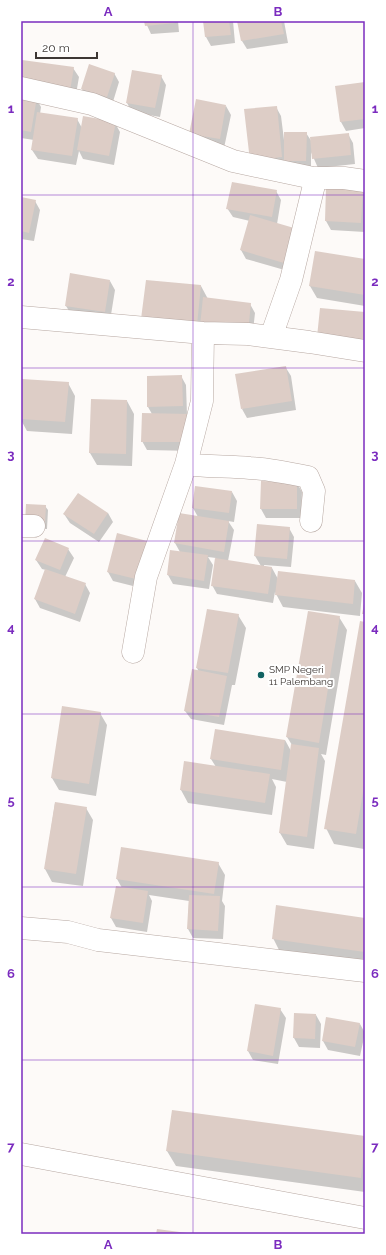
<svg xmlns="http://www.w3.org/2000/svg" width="386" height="1255" font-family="Raleway,sans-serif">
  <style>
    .shadow { fill: #0003 }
    .building { fill: #ddcdc6 }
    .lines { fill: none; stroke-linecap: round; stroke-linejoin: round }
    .street-casing { stroke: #b7a8a2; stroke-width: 23 }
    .street { stroke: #fff; stroke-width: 22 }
    .grid { fill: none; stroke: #7b2cbf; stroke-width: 1; stroke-opacity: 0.55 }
    .poi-dot { fill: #116262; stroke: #fff; stroke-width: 1.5 }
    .labels { text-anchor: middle; stroke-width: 4; stroke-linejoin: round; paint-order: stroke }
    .poi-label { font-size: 10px; fill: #3d3734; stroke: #fff; text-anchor: start }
    .neatline { fill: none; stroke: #7b2cbf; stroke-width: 1.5 }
    .grid-label { font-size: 13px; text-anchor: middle; font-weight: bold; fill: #7b2cbf }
  </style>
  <rect width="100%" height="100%" fill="#fdfaf8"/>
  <!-- shadow -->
  <path class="shadow" d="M145,21H178L179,32L151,34Z
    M204,21H233L235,43L211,46L206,37Z
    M238,21H284L288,43L247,49L242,41Z
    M23,61L73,68L79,77L75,100L21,77Z
    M114,73L119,82L112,105L87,98L82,89Z
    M161,76L166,85L160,117L132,112L127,103Z
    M365,83V128L346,131L341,122L337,87Z
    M21,96L36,98L41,107L40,114L77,119L82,128L115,123L120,132L114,165L83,159L79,151L76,165L38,159L32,150L34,140L21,138Z
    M226,106L231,115L224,148L190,133Z
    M276,107L281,116L284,140L306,133L312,142L348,134L353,143L355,164L318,168L311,152V170L256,169Z
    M362,190L365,195V232L331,230L326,221Z
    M276,191L281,200L277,224L288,271L246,259L241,250L250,221L233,217L227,208Z
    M21,198L35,201L40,210L34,241L21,239Z
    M365,260V306L317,298L310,286Z
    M110,281L115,290L110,321L71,314L66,306Z
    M146,281L201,286L208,299L250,304L255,313L252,340L206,335Z
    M286,368L291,376L296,410L247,418L242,409Z
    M181,376L186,385L187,415L193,451L147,450L142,441L152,414L148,407Z
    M23,380L68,383L75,396L72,434L27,431L21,420Z
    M127,401L134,414L132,466L97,465L90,453Z
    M297,483L302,492L301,518H266L261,509Z
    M232,492L237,501L234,522L228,521L234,530L228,561L261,566L255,556L289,528L294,537L291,567L264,565V567L272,568L278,579L355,581L362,593L360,616L283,607L275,592L273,603L217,594L212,585L216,558L208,557L213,565L209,589L173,584L168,575L180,552L175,543L180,514L198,517L193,508Z
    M45,506L48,510L47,529L28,528Z
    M108,513L113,522L99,542L70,523L64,514Z
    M146,542L141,588L113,581L108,572Z
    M68,549L74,558L65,577L85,584L90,593L80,622L40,608L35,599L46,570L42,569L36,560Z
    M309,612L339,617L347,630L326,755L321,754L325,761L314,849L287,845L280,833L287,782L272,779L276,787L272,815L188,803L181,790L216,767L211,759L285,740L291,751L292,745L287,737Z
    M238,615L246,628L235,685H232L224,725L191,719L185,711L199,672L197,668Z
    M365,623V844L364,849L334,844L326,828Z
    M100,713L107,725L96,796L59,790L52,778Z
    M55,803L86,808L93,820L83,886L52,882L45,869Z
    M122,848L218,863L225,875L222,901L225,906L223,939L193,938L188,929L189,901L149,895L152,901L147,932L116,927L111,918L122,888L117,879Z
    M365,919V966L281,954L273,938Z
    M280,1009L286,1018L278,1064L253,1060L248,1051Z
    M316,1015L321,1024L320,1048L299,1047L294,1038Z
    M360,1024L365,1033L360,1056L328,1050L323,1041Z
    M173,1111L365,1137V1192L176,1166L167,1151Z"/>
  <!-- building -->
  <path class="building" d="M144,21H174L175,23L145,26Z
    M203,21H229L231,35L205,37Z
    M237,21H281L284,34L241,41Z
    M22,60L74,67L70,91L21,85Z
    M89,64L115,73L107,97L81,89Z
    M132,70L162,75L155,108L126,103Z
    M365,82V119L340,122L335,86Z
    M21,95L37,97L31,132L21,130Z
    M196,99L226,105L220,139L189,134Z
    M277,106L282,157L250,161L244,109Z
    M37,112L78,118L72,156L31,150Z
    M83,116L116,122L109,156L77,150Z
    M284,132H307L306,161H284Z
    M349,133L351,155L312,159L310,137Z
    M232,182L277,190L272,217L226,209Z
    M326,187L363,189L361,223L325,221Z
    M21,197L36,200L29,233L21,231Z
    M250,215L294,228L284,263L240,250Z
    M315,251L365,259V295L309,286Z
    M70,273L110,280L105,312L65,306Z
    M146,280L201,285L197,325L141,319Z
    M203,297L251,303L248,332L200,326Z
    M320,308L365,312V342L317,337Z
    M286,366L292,401L241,409L235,374Z
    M182,375L183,406L147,407V376Z
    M22,379L69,382L65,422L21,419Z
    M91,399L127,400L126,454L89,453Z
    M142,413L189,414L188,442H141Z
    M261,481L297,482V509H260Z
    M195,486L232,491L229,513L192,508Z
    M78,493L108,513L94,534L63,514Z
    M26,504L46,505L45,524H25Z
    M179,513L229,521L224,552L174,543Z
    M257,524L290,527L287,559L254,556Z
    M117,533L147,541L136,579L107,572Z
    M45,538L69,548L60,570L35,560Z
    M170,550L208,555L204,581L167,575Z
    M215,558L272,567L268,594L211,586Z
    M45,569L86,583L75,614L34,599Z
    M278,571L355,580L353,604L275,595Z
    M364,604H365V614H362Z
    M207,609L239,614L228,673L196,668Z
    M308,611L340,616L319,743L286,737Z
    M360,621L365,622V780L356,834L324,829Z
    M192,669L227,676L219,717L184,711Z
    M62,706L101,712L89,784L51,778Z
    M215,729L285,740L281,770L210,759Z
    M291,744L319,748L307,837L279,833Z
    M184,761L270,774L265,803L180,790Z
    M55,802L87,807L76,874L44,869Z
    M121,847L219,862L214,894L116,879Z
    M116,886L148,891L143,923L110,918Z
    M189,895L220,896L218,931L187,929Z
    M276,905L365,918V952L272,939Z
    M255,1004L281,1008L273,1056L247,1051Z
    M294,1013L316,1014L315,1039L293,1038Z
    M326,1017L360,1023L355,1047L322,1041Z
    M172,1110L365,1136L361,1178L166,1151Z
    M157,1229L187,1233V1234H156Z"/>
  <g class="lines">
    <defs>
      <path id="street" d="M21,88L92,104L233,161L313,178
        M21,317L203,333L248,334L309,342L365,351
        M271,337L291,280L314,185L313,178H344L365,181
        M186,464C207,467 229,466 250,468C270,469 289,473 308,477L314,491L311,521
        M21,526H34
        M133,652L146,577L186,464L202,401L203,333
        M21,928L68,932L98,940L365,971
        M21,1154L365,1218"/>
    </defs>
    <!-- street casing -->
    <use href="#street" class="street-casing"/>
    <!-- street -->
    <use href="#street" class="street"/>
  </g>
  <!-- grid -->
  <path class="grid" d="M193,21V1234M21,195H365M21,368H365M21,541H365M21,714H365M21,887H365M21,1060H365"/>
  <!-- markers -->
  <circle class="poi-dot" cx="261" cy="675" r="4"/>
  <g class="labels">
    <!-- poi labels -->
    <g class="poi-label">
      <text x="269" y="673">SMP Negeri<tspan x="269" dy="12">11 Palembang</tspan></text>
    </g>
  </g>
  <!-- border -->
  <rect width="386" height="1255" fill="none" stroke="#ffffff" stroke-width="44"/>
  <!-- scale -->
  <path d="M36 52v6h61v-6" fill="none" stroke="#3d3734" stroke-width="2"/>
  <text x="42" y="52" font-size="12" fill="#3d3734" stroke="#ffffff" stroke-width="3" paint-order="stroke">20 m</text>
  <rect x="22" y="22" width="342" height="1211" class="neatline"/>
  <g class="grid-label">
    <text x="108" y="16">A</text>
    <text x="278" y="16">B</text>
    <text x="11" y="113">1</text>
    <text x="375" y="113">1</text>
    <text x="11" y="286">2</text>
    <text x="375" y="286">2</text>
    <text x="11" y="459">3</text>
    <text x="375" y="459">3</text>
    <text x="11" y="632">4</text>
    <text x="375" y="632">4</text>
    <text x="11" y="805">5</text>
    <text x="375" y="805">5</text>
    <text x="11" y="978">6</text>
    <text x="375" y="978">6</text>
    <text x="11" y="1151">7</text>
    <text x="375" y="1151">7</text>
    <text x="108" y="1249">A</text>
    <text x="278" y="1249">B</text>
  </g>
</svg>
